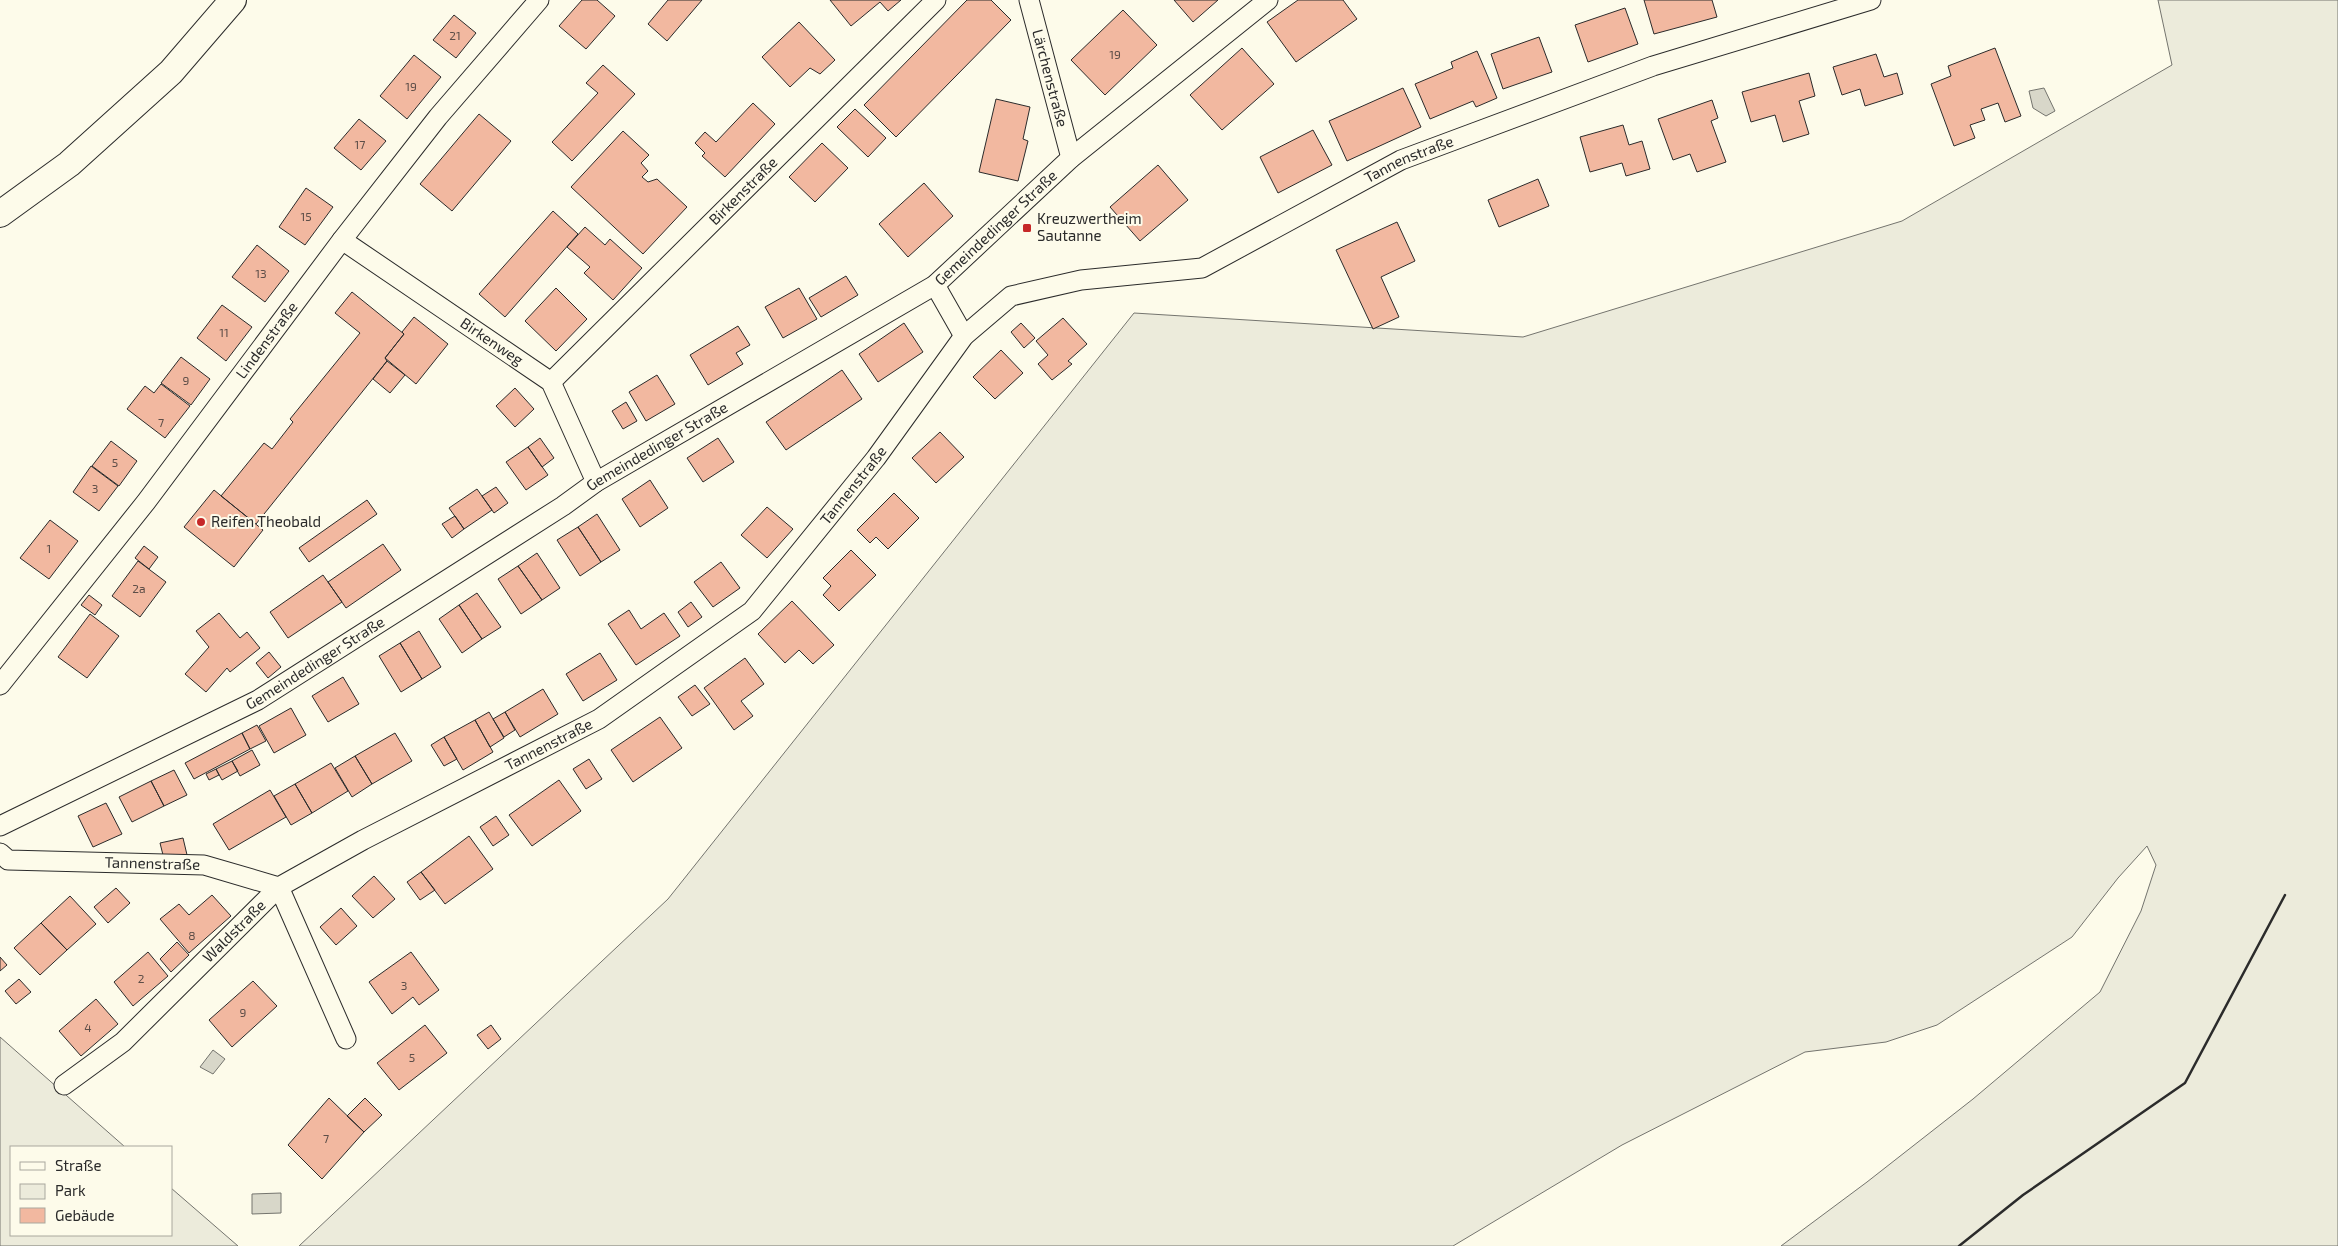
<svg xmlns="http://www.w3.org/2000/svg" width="2338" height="1246" font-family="'Exo 2',sans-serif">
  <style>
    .green { fill: #ecebdb; stroke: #74746e }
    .water { fill: #d8d7c9; stroke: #74746e }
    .building { fill: #f2b8a0; stroke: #2b2b2b }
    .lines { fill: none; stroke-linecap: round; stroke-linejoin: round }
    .street-casing { stroke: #2b2b2b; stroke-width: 21 }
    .secondary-casing { stroke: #2b2b2b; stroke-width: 28 }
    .street { stroke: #fdfbea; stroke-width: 19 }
    .secondary { stroke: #fdfbea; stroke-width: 26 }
    .wall { stroke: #2b2b2b; stroke-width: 2.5 }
    .poi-dot { fill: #c62828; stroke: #fdfbea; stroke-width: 2 }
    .labels { text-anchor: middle; stroke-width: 4; stroke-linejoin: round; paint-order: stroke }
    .number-label { font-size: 12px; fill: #5d4e48 }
    .street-label { font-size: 15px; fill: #2b2b2b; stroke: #fdfbea }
    .poi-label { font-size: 15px; fill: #2b2b2b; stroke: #fdfbea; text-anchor: start }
  </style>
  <rect width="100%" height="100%" fill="#fdfbea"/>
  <!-- green -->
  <path class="green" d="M2158,0H2338V1246H1781L1867,1182L1973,1099L2100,992L2141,911L2156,865L2147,846L2118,878L2072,937L1937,1025L1886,1042L1805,1052L1622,1145L1453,1246H299L668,899L1134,313L1523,337L1902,221L2172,65Z
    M0,1037L125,1147H11V1235H171V1188L238,1246H0Z"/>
  <!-- water -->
  <path class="water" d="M2044,88L2055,111L2046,116L2033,108L2029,91Z
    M213,1050L225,1059L213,1074L200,1067Z
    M281,1193V1213L252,1214V1194Z"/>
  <!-- building -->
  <path class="building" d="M582,0H597L615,16L586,49L559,26Z
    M668,0H702L667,41L648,24Z
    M830,0H901L888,11L880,2L851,26Z
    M967,0H991L1011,20L896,137L864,105Z
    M1174,0H1218L1193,22Z
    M1298,0H1343L1357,19L1296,62L1267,22Z
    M1644,0H1712L1717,17L1654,34Z
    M1625,8L1638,44L1588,62L1575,25Z
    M1123,10L1157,45L1105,95L1071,60Z
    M454,15L476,33L456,58L433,40Z
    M799,22L835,60L820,74L810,68L790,87L762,57Z
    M1539,37L1552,72L1503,89L1491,54Z
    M1242,48L1274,84L1222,130L1190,95Z
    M1995,48L2021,116L2005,122L1998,103L1981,109L1985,120L1970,125L1975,138L1954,146L1931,84L1951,76L1948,66Z
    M1477,51L1497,98L1476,107L1473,101L1430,119L1415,84L1453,68L1451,62Z
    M1876,54L1884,77L1897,73L1903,94L1865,106L1860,89L1842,95L1833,67Z
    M414,55L441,77L407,119L380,96Z
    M603,65L635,94L572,161L552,142L598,93L586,83Z
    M1809,73L1815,96L1799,101L1809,134L1783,142L1775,115L1751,122L1742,92Z
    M1403,88L1421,127L1347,161L1329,121Z
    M996,99L1030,107L1023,139L1028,141L1018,181L979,172Z
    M1712,100L1718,118L1711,121L1726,162L1697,172L1690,154L1673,160L1658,119Z
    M753,103L775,124L725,177L702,156L705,153L695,143L705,132L716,142Z
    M855,109L886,138L868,157L837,127Z
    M479,114L511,141L452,211L420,184Z
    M359,119L386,141L361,170L334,148Z
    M1623,125L1629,145L1642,141L1650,169L1626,176L1622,163L1590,172L1580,137Z
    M1313,130L1332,165L1278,193L1260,157Z
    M623,131L649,155L641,163L648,171L642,177L648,182L657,179L687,207L643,254L571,187Z
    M822,143L848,168L815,202L789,177Z
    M1158,165L1188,200L1140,241L1110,207Z
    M1538,179L1549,206L1499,227L1488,200Z
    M924,183L953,216L908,257L879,224Z
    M306,188L333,207L305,245L279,227Z
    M553,211L578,234L505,317L479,294Z
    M1397,222L1415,261L1381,277L1399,317L1373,329L1336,250Z
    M585,227L605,245L610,239L642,268L613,300L584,273L590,267L567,247Z
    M257,245L289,271L265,302L232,277Z
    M846,276L858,295L821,317L809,298Z
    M556,288L587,319L556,351L525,321Z
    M799,288L817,319L783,338L765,307Z
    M352,292L404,334L385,358L387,361L256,524L221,496L264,443L272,449L293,422L290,419L360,333L335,313Z
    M222,305L252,327L226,361L197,338Z
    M414,317L448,344L416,384L385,358L404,334L402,332Z
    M1063,318L1087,344L1068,361L1072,364L1052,380L1038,364L1048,355L1036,341Z
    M904,323L923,352L878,382L859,354Z
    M1021,323L1035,338L1024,348L1011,332Z
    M738,326L750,345L736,353L743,364L708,385L690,355Z
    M1001,350L1023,373L995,399L973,377Z
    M181,357L210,379L191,405L161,383Z
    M387,361L405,375L390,393L373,379Z
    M842,370L862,399L786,450L766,422Z
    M657,375L675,404L646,421L629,392Z
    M161,384L190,406L165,438L127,409L145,386L154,393Z
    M515,388L534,409L515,427L496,406Z
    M626,402L637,421L623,429L612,411Z
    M940,432L964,457L936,483L912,458Z
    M540,438L554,458L542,467L528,447Z
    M718,438L734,462L703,482L687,458Z
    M111,441L137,461L119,486L92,466Z
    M528,447L548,475L526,490L506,462Z
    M91,466L118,486L99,511L73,492Z
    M650,480L668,508L640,527L622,499Z
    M496,487L508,503L494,513L482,496Z
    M477,489L492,510L464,529L449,508Z
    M214,490L263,530L234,567L184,527Z
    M894,493L919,518L888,549L876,537L870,543L857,530Z
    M367,500L377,514L309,562L299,548Z
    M767,507L793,529L767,558L741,535Z
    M597,514L620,550L601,562L578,527Z
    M455,516L464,529L452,538L442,524Z
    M50,520L78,541L49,579L20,558Z
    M578,527L601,562L580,576L557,540Z
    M383,544L401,570L346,608L328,582Z
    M144,546L158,557L149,569L135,558Z
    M851,550L876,575L839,611L823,595L831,586L823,578Z
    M537,553L560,588L542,600L518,566Z
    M138,561L166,582L140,617L112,596Z
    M721,562L740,588L713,607L694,582Z
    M518,566L542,600L521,614L498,579Z
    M323,575L342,602L288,638L270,612Z
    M477,593L501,627L482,639L459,605Z
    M89,595L102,605L95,615L81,605Z
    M792,601L834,645L813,664L799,650L785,663L758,634Z
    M691,602L702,617L688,627L678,612Z
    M459,605L482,639L462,653L439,619Z
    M629,610L641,629L664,613L680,636L636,665L608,624Z
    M219,613L240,638L247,632L260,648L230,672L227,668L206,692L185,674L209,647L196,631Z
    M90,614L119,636L87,678L58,657Z
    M419,631L441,667L422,679L400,643Z
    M400,643L422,679L401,692L379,656Z
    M269,652L281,667L268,678L256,663Z
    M600,653L617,680L583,701L566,674Z
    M745,658L764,684L741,701L753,716L734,730L704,688Z
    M343,677L359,704L328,722L312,696Z
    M695,685L710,704L692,716L678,697Z
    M543,689L558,714L520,737L505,712Z
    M291,708L306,735L274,753L259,726Z
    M489,712L504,738L490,747L475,720Z
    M505,712L515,730L504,737L493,719Z
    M660,717L682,748L633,782L611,750Z
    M475,720L493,752L463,770L444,737Z
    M257,725L266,741L250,749L242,733Z
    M242,733L250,749L194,779L185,763Z
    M395,733L412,761L372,784L355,756Z
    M444,737L457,759L444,766L431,745Z
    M252,750L260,765L240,776L232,761Z
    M355,756L372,784L352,797L335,768Z
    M589,759L602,779L586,789L573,769Z
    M232,761L238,771L222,780L216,769Z
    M331,763L348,791L312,813L295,784Z
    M216,769L219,775L209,780L206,774Z
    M174,770L187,795L164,806L151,781Z
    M559,780L581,811L532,846L509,815Z
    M151,781L164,806L132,822L119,797Z
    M295,784L312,813L291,825L274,796Z
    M270,790L286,817L229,850L213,824Z
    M106,803L122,834L93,847L78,816Z
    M496,816L509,835L493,846L480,827Z
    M469,836L493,869L445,904L421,872Z
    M183,838L188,859L165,863L160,843Z
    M421,872L435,890L420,900L407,882Z
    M374,876L395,899L373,918L352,896Z
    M116,888L130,903L108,923L94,907Z
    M212,895L231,916L189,953L160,919L179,904L189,915Z
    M70,896L96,924L67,950L41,923Z
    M341,908L357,926L336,945L320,927Z
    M41,923L67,950L40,975L14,948Z
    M177,942L189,955L171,972L160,959Z
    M148,952L168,976L133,1006L114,982Z
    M411,952L439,990L419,1005L413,997L392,1014L369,982Z
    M0,957L7,965L0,971Z
    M19,979L31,992L16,1004L5,991Z
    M253,981L277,1006L232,1047L209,1020Z
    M96,999L118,1024L81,1056L59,1031Z
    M425,1025L447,1053L399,1090L377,1063Z
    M491,1025L501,1039L488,1049L477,1035Z
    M329,1098L364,1132L322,1179L288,1145Z
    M365,1098L382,1115L364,1132L347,1116Z"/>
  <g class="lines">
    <defs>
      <g id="street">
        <path id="s1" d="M1029,0L1071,158"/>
        <path id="s2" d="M342,240L551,382L596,482"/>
        <path d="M935,285L964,336"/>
        <path id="s3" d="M551,382L936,0"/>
        <path id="s4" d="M0,685L146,502L342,240L438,117L539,0"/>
        <path id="s5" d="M0,826L258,700L563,506L596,482L935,285L1071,158L1268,0"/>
        <path id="s6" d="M0,853L8,860L204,865L279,887L363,840L599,719L752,611L876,458L964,336L1011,296L1081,280L1202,268L1401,160L1653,66L1871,0"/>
        <path id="s7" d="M64,1085L123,1042L279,887L346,1039"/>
      </g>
      <path id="secondary" d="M0,214L69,164L171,72L233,0"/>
    </defs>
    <!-- street casing -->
    <use href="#street" class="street-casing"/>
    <!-- secondary casing -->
    <use href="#secondary" class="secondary-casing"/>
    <!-- street -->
    <use href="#street" class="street"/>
    <!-- secondary -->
    <use href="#secondary" class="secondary"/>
    <!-- wall -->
    <path class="wall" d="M1959,1246L2023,1195L2185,1083L2285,895"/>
  </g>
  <!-- markers -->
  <g class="poi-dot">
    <rect x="1022" y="223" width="10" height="10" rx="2.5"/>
    <circle cx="201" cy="522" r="5"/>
  </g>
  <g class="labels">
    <!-- number labels -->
    <g class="number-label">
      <text x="455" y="40">21</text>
      <text x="1115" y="59">19</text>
      <text x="411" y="91">19</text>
      <text x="360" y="149">17</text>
      <text x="306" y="221">15</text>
      <text x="261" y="278">13</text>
      <text x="224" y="337">11</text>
      <text x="186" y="385">9</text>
      <text x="161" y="427">7</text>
      <text x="115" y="467">5</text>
      <text x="95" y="493">3</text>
      <text x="49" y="553">1</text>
      <text x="139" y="593">2a</text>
      <text x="192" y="940">8</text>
      <text x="141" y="983">2</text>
      <text x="404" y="990">3</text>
      <text x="243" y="1017">9</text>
      <text x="88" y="1032">4</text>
      <text x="412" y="1062">5</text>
      <text x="326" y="1143">7</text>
    </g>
    <!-- street labels -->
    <g class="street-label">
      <text dy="5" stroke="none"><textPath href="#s1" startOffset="81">Lärchenstraße</textPath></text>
      <text dy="5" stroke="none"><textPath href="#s6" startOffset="1670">Tannenstraße</textPath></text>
      <text dy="5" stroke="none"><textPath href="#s3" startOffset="271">Birkenstraße</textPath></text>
      <text dy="5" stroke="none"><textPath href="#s5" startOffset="1165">Gemeindedinger Straße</textPath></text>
      <text dy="5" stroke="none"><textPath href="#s4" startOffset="436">Lindenstraße</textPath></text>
      <text dy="5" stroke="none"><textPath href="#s2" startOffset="181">Birkenweg</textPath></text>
      <text dy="5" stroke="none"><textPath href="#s5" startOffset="760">Gemeindedinger Straße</textPath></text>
      <text dy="5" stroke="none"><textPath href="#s6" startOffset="995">Tannenstraße</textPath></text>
      <text dy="5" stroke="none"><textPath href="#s5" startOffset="355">Gemeindedinger Straße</textPath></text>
      <text dy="5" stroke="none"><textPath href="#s6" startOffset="590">Tannenstraße</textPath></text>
      <text dy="5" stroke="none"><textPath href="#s6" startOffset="155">Tannenstraße</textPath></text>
      <text dy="5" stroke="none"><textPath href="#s7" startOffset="230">Waldstraße</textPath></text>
    </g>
    <!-- poi labels -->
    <g class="poi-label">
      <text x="1037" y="224">Kreuzwertheim<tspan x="1037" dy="17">Sautanne</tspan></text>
      <text x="211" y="527">Reifen Theobald</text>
    </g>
  </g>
  <!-- legend -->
  <rect x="10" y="1146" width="162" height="90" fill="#fdfbea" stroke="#a9a89e"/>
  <rect x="20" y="1162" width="25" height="8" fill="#fdfbea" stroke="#a9a89e"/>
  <text x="55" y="1171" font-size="15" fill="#2b2b2b">Straße</text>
  <rect x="20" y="1184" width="25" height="15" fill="#ecebdb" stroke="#a9a89e"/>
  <text x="55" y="1196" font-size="15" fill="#2b2b2b">Park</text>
  <rect x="20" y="1208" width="25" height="15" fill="#f2b8a0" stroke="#a9a89e"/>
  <text x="55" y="1221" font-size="15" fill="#2b2b2b">Gebäude</text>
</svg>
